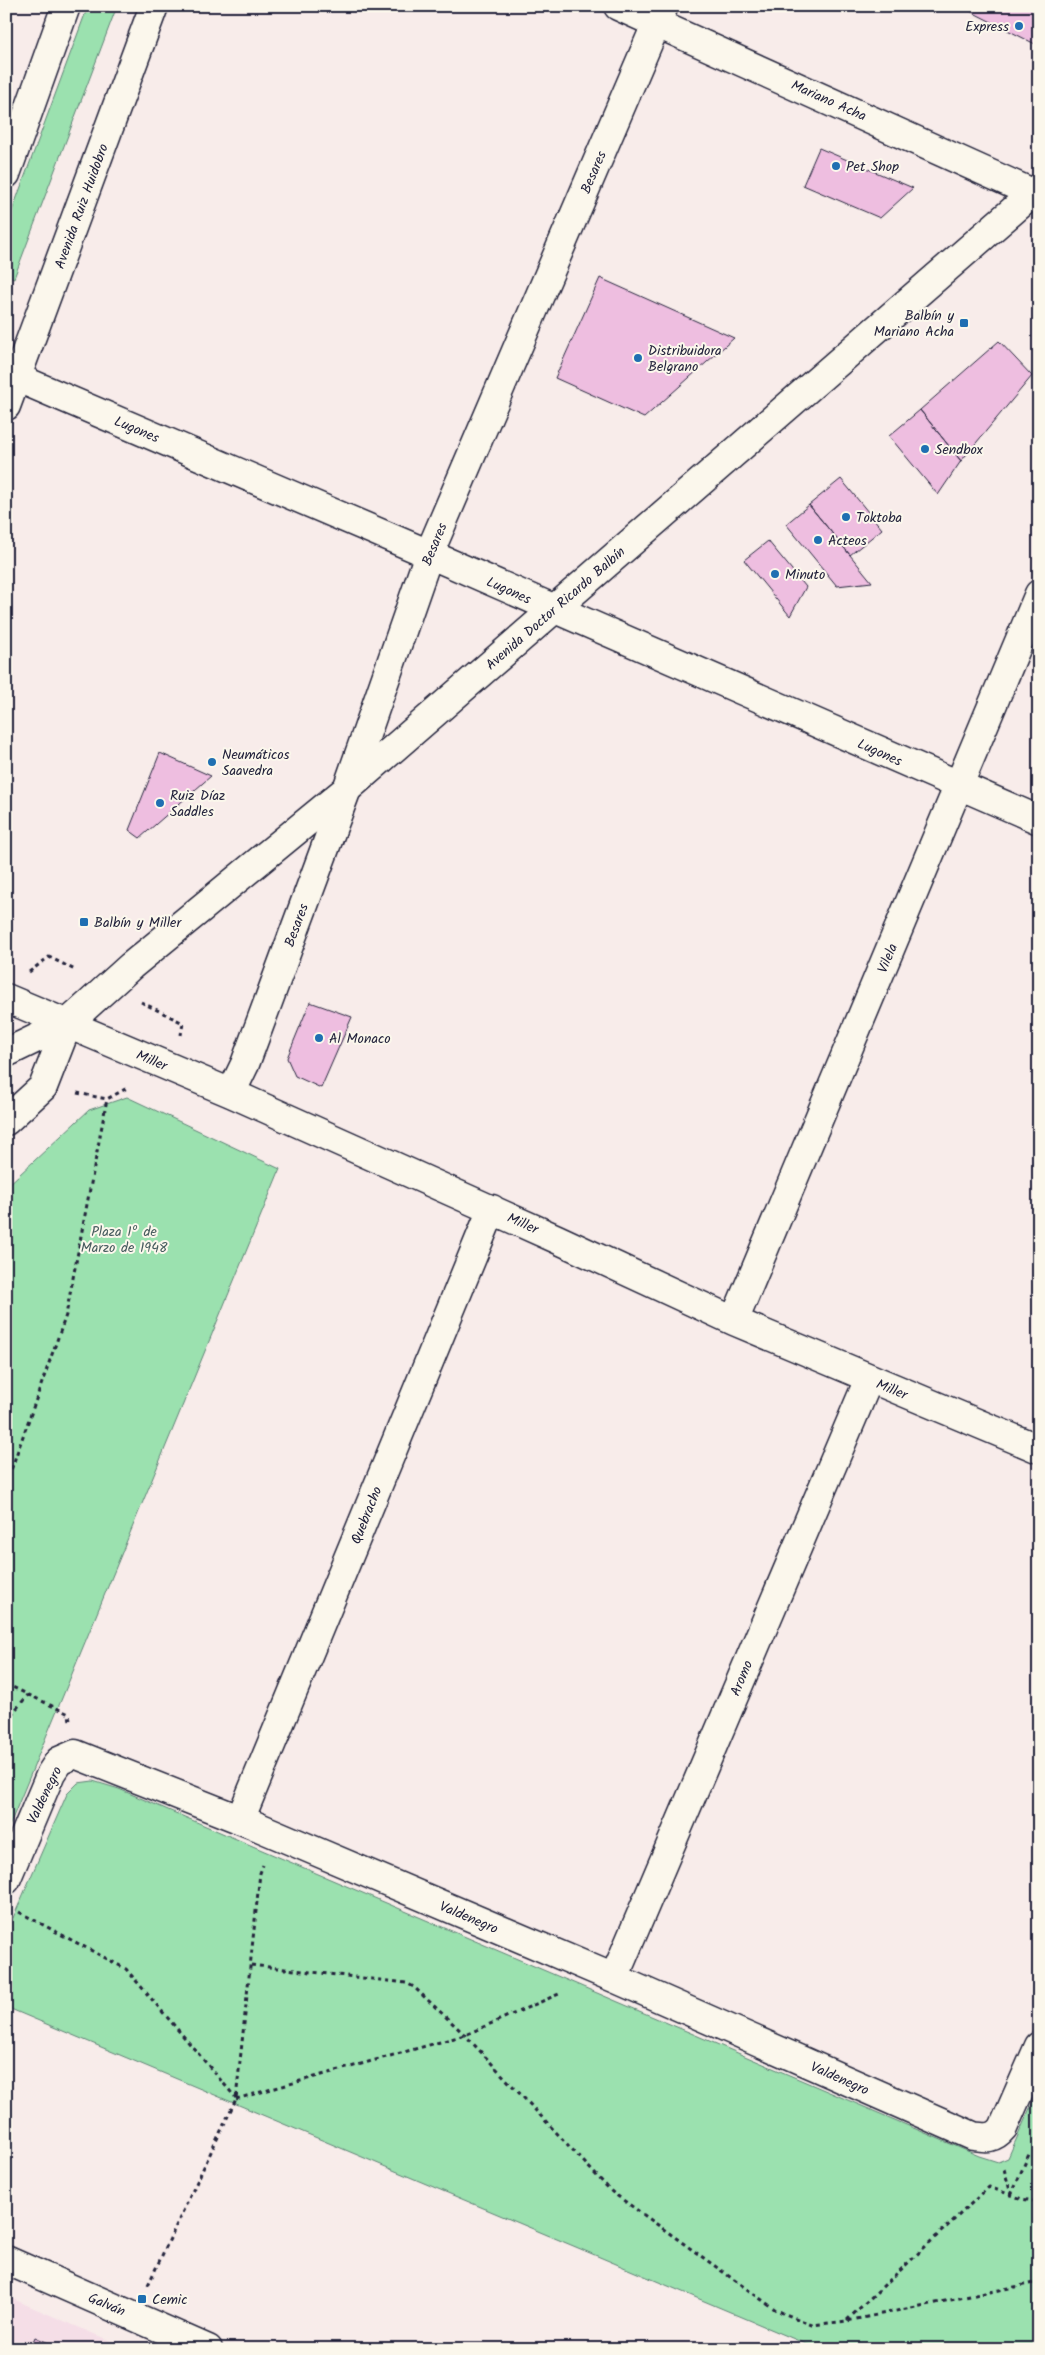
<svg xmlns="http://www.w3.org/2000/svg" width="1045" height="2355" font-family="Kalam,sans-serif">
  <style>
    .built { fill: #f5dee7 }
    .green { fill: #9be1af; stroke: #5e8275 }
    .building { fill: #eebee0; stroke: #22223b }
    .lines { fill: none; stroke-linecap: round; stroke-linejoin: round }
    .street-casing { stroke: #22223b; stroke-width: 31 }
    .secondary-casing { stroke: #22223b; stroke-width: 31 }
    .path { stroke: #22223b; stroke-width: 3; stroke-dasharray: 4 4; stroke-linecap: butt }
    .street { stroke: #fbf7ec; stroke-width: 28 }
    .secondary { stroke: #fbf7ec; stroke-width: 28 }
    .poi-dot { fill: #1f6fb2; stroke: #fbf7ec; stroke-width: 2 }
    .labels { text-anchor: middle; stroke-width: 4; stroke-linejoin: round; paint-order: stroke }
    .poi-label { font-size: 14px; fill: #22223b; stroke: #fbf7ec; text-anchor: start }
    .street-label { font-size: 14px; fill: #22223b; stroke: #fbf7ec }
    .park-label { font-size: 14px; fill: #465b5e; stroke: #fbf7ec }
  </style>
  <rect width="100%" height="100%" fill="#f8ecea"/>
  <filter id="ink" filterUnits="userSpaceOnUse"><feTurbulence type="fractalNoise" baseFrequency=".02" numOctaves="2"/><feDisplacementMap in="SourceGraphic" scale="10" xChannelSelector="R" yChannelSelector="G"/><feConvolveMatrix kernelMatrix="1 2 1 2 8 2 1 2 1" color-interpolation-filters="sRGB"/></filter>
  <g filter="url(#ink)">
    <!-- built -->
    <path class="built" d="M6,2296L129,2349H6Z"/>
    <!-- green -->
    <path class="green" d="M88,6H117L14,278L6,275V227Z
      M127,1097L280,1169L6,1834V1187L89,1110Z
      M93,1781L119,1789L979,2156L998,2162L1008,2158L1039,2088V2349H818L6,2007V1934L67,1794L78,1783Z"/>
    <!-- building -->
    <path class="building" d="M960,6H1039V46Z
      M819,148L913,188L880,218L803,185Z
      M600,278L734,338L644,418L555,378Z
      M999,341L1032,376L961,461L920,410Z
      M920,410L961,461L938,495L889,436Z
      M841,479L882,529L850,555L809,505Z
      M809,505L850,555L872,582L837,586L786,524Z
      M768,541L806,587L790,616L744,560Z
      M160,753L211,776L140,838L129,830Z
      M310,1002L352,1017L321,1088L295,1076L287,1058Z
      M35,2337L62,2349H30Z"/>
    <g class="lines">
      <defs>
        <path id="street" d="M618,6L1039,196
          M6,373L429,554L1039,820
          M6,998L231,1093L557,1239L734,1321L1039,1449
          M231,1093L245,1064L347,789L429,554L664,6
          M734,1321L1039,594
          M240,1820L492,1209
          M6,1880L51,1773L59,1761L75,1754L254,1825L614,1978L973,2136C987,2138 994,2139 1003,2128L1039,2046
          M614,1978L869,1379"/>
        <path id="secondary" d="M6,174L66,6
          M6,406L154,6
          M6,1053L68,1023L131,966L347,789L1039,188
          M6,1121L43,1087L68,1023
          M6,2260L208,2349"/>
      </defs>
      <!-- street casing -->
      <use href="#street" class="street-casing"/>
      <!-- secondary casing -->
      <use href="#secondary" class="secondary-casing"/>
      <!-- path -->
      <path class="path" d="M29,972L49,957L75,970
        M141,1002L183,1023L181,1035
        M77,1093L107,1099L129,1087
        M6,1484L66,1315L107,1099
        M6,1684L69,1714L70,1721
        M6,1721L28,1695
        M19,1912L126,1969L236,2098
        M251,1965L406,1983L414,1987L465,2035L612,2192L776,2310L812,2325L847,2321L1039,2282
        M236,2099L465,2035L561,1993
        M1004,2169L1011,2194
        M1011,2195L1030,2152
        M148,2285L236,2099L260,1873L263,1865
        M847,2320L989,2187L1022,2199L1039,2202"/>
      <!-- street -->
      <use href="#street" class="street"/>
      <!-- secondary -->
      <use href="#secondary" class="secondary"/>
    </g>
  </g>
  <!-- markers -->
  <g class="poi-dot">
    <circle cx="1019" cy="26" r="5"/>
    <circle cx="836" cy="166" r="5"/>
    <rect x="959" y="318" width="10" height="10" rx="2.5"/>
    <circle cx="638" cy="358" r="5"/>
    <circle cx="925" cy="449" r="5"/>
    <circle cx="846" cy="517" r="5"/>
    <circle cx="818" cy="540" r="5"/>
    <circle cx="775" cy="574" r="5"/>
    <circle cx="212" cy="762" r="5"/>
    <circle cx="160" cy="803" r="5"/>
    <rect x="79" y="917" width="10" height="10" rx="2.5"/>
    <circle cx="319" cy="1038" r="5"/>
    <rect x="137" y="2294" width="10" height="10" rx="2.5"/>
  </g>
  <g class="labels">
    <!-- poi labels -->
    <g class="poi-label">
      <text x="1009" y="31" text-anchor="end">Express</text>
      <text x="846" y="171">Pet Shop</text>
      <text x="954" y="320" text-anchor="end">Balbín y<tspan x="954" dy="16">Mariano Acha</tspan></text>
      <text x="648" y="355">Distribuidora<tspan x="648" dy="16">Belgrano</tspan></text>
      <text x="935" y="454">Sendbox</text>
      <text x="856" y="522">Toktoba</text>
      <text x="828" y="545">Acteos</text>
      <text x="785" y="579">Minuto</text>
      <text x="222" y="759">Neumáticos<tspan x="222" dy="16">Saavedra</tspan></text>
      <text x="170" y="800">Ruiz Díaz<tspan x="170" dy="16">Saddles</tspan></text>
      <text x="94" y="927">Balbín y Miller</text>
      <text x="329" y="1043">Al Monaco</text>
      <text x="152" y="2304">Cemic</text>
    </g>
    <!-- street labels -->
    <g class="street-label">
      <text transform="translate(829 100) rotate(24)" y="5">Mariano Acha</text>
      <text transform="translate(593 172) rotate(-67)" y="5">Besares</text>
      <text transform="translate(81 206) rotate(-70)" y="5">Avenida Ruiz Huidobro</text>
      <text transform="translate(137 429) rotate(23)" y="5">Lugones</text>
      <text transform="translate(434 544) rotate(-68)" y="5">Besares</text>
      <text transform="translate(509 590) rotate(24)" y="5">Lugones</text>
      <text transform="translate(555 608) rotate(-41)" y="5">Avenida Doctor Ricardo Balbín</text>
      <text transform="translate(880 752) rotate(24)" y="5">Lugones</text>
      <text transform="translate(296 925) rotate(-70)" y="5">Besares</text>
      <text transform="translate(887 958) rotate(-67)" y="5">Vilela</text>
      <text transform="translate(152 1060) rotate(23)" y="5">Miller</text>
      <text transform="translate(523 1223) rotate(24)" y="5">Miller</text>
      <text transform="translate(892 1389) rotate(22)" y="5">Miller</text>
      <text transform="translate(366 1515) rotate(-68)" y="5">Quebracho</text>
      <text transform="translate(741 1678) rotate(-67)" y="5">Aromo</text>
      <text transform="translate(44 1795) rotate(-64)" y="5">Valdenegro</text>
      <text transform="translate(469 1917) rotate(23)" y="5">Valdenegro</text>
      <text transform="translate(840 2078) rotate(24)" y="5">Valdenegro</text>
      <text transform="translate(107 2304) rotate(23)" y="5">Galván</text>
    </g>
    <!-- park labels -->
    <g class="park-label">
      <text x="124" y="1236">Plaza 1º de<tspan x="124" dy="16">Marzo de 1948</tspan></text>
    </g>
  </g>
  <!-- margin -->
  <rect width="1045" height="2355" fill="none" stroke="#fbf7ec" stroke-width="25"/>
  <rect x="12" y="12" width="1020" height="2330" fill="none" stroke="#22223b" stroke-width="2" filter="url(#ink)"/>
</svg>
